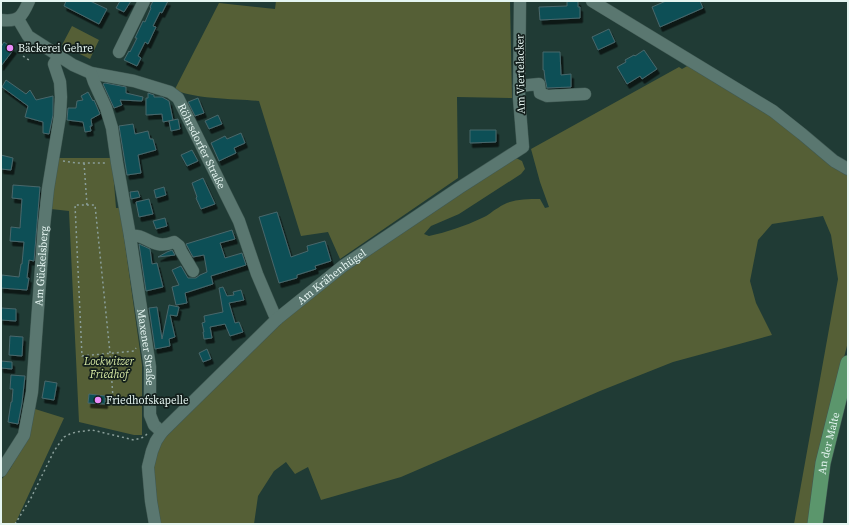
<svg xmlns="http://www.w3.org/2000/svg" width="849" height="525" font-family="'Source Serif 4',serif">
  <style>
    .green { fill: #555f36 }
    .building { fill: #0d5057; stroke: #49676b; filter: url(#shadow) }
    .lines { fill: none; stroke-linecap: round; stroke-linejoin: round }
    .minor-casing { stroke: #405953; stroke-width: 13 }
    .major-casing { stroke: #405953; stroke-width: 16 }
    .path { stroke: #8a9f9a; stroke-width: 1.5; stroke-dasharray: 2 3; stroke-linecap: butt }
    .minor { stroke: #5a7770; stroke-width: 12 }
    .major { stroke: #5b966c; stroke-width: 15 }
    .poi-dot { fill: #ec8cfa; stroke: #131f1c; stroke-width: 1.5 }
    .labels { text-anchor: middle; stroke-width: 3.5; stroke-linejoin: round; paint-order: stroke }
    .poi-label { font-size: 11px; fill: #e5f5f1; stroke: #131f1c; text-anchor: start }
    .street-label { font-size: 11px; fill: #e5f5f1; stroke: #131f1c }
    .park-label { font-size: 11px; font-style: italic; fill: #d8eaa4; stroke: #131f1c }
  </style>
  <defs>
    <filter id="shadow"><feDropShadow dx="2.5" dy="4.5" stdDeviation="0" flood-color="#0009"/></filter>
  </defs>
  <rect width="100%" height="100%" fill="#203b35"/>
  <!-- green -->
  <path class="green" d="M276,1H510L512,98L457,97L458,178L340,259L328,232L301,236L259,101C241,99 188,99 175,89L219,3L275,9Z
    M72,26L99,40L90,59L62,45Z
    M689,65L772,114L848,173V342L825,430L810,524H794L838,279L831,235L823,216L772,224L758,240L750,281L756,303L772,335L673,362L600,391L401,477L321,500L308,467L295,474L286,462L274,471L258,496L254,524H159L153,464L158,448L164,437L279,325L313,293L461,192L516,158L522,161L525,169L521,174L459,214L431,226L424,234L429,236C447,232 465,226 482,218C488,216 492,211 498,208C510,199 525,199 540,199L545,208L549,207L540,182L531,149L679,67L682,69Z
    M58,158H112L116,208H120L123,230L142,365V435H134L79,422L69,211L51,209Z
    M35,409L64,418L15,524H1V480L10,469L28,437Z"/>
  <!-- building -->
  <path class="building" d="M66,1H90L107,9L99,24L64,6Z
    M120,1H131L124,12L116,8Z
    M153,1H168L162,13L160,12L153,26L156,27L148,44L145,42L138,56L141,58L137,66L124,60L129,51L130,52L137,38H135L143,21L145,22L151,8L150,7Z
    M567,1H578V7H580V18L540,20L539,7L567,6Z
    M666,1H700L703,8L660,27L652,7Z
    M609,29L615,42L598,50L592,37Z
    M4,42L14,49L1,66V47Z
    M644,50L657,69L642,79L640,76L627,84L617,67L626,62L625,60L634,55L635,56Z
    M543,52H560L561,75L571,74V87L547,88L546,83L545,79L544,70H543Z
    M6,80L26,94L30,90L36,100L53,96V115L49,134L43,133V122L25,117L28,106L2,87Z
    M105,83L126,87V93L143,97L142,101L120,100L122,105L114,108L103,84Z
    M88,92L93,101L94,100L100,114L91,119L92,126H90L91,131L85,132L83,122L67,120L68,108H76L77,101L83,100L81,96Z
    M148,93L154,95V97H162L169,101L173,120L163,122L162,114L146,115V98H148Z
    M198,98L204,113L195,116L188,102Z
    M218,115L222,124L209,129L205,121Z
    M178,119L180,129L171,131L169,121Z
    M133,124L135,134L148,131L150,139H153L156,150L138,155L141,173L127,175L119,126Z
    M470,130H496V142L470,143Z
    M241,133L245,143L234,148L236,153L219,161L211,143L225,136L227,139Z
    M192,150L198,161L187,166L181,155Z
    M1,155L13,158L11,170L1,169Z
    M203,178L215,204L201,209L196,198L197,197L192,183Z
    M13,185L40,187L34,261L29,260L27,278H29L27,290L1,288L2,275L19,277L21,264H22L24,242L10,241L11,227L20,228L22,199L12,198Z
    M164,187L166,195L156,198L154,190Z
    M138,191L140,197L131,199L130,192Z
    M149,199L153,214L139,217L136,202Z
    M277,212L291,257L308,251L307,246L325,241L331,261L315,266L316,269L297,275V278L279,283L259,217Z
    M165,218L167,226L156,229L153,221Z
    M232,230L235,239L220,243L225,258L242,253L246,265L211,276L213,284L185,293L187,303L176,305L172,287L179,285L172,270L181,266L188,278H196L200,275L207,272L204,255L193,257L186,244Z
    M139,244L150,249L152,264L157,263L163,287L146,291Z
    M172,250L175,255L158,257L167,252Z
    M223,287L227,296L234,295L233,292L241,290L244,300L229,303L235,323L239,322L243,332L230,336L225,324L210,327L212,338L204,339L203,332H204L202,323L205,322L204,316L223,312L219,288Z
    M169,305L179,307L177,316L170,315L175,337L169,339L170,346L155,349L149,308L157,307L162,339Z
    M1,308L16,309V321L1,320Z
    M10,336L23,337L22,356L9,355Z
    M207,349L211,359L203,362L199,353Z
    M1,361L12,362V369L1,368Z
    M11,375L25,376L22,403L18,424L8,422L11,402H12L13,389H10Z
    M45,381L57,383L54,400L42,398Z
    M89,394L105,396V404L88,403Z"/>
  <g class="lines">
    <defs>
      <g id="minor">
        <path d="M592,1L773,111L802,134L834,161L848,169"/>
        <path id="s1" d="M18,19L28,36L73,65L91,73L134,81L170,92L178,98L239,221L257,274L274,314L277,319"/>
        <path d="M1,20C19,22 22,17 29,1"/>
        <path d="M119,52L144,1"/>
        <path id="s2" d="M91,73L94,82L106,108L112,128L117,163L130,236L150,367V415L154,425L162,432"/>
        <path d="M519,86L539,84L540,93L547,96L585,94"/>
        <path d="M130,236C143,234 147,242 158,244C163,245 169,244 174,242L179,246L181,251L193,271"/>
        <path id="s3" d="M1,471L24,435L32,392L44,226L48,189L60,116L61,97L60,82L54,64L59,56"/>
        <path id="s4" d="M155,524L151,501L148,467L152,451L156,441L162,432L277,319L343,266L459,188L523,147L519,98L520,1"/>
      </g>
      <g id="major">
        <path id="s5" d="M815,524L823,463L848,363"/>
      </g>
    </defs>
    <!-- minor casing -->
    <use href="#minor" class="minor-casing"/>
    <!-- major casing -->
    <use href="#major" class="major-casing"/>
    <!-- path -->
    <path class="path" d="M23,56L29,60
      M63,161L76,163H107
      M84,163L87,205
      M113,398L110,353L95,205H75L82,356L134,351L136,348
      M15,524L31,498L54,451L64,437L70,434L76,432L92,430L134,440L144,437L148,433"/>
    <!-- minor -->
    <use href="#minor" class="minor"/>
    <!-- major -->
    <use href="#major" class="major"/>
  </g>
  <!-- markers -->
  <g class="poi-dot">
    <circle cx="10" cy="48" r="4"/>
    <circle cx="98" cy="400" r="4"/>
  </g>
  <g class="labels">
    <!-- poi labels -->
    <g class="poi-label">
      <text x="18" y="52">Bäckerei Gehre</text>
      <text x="106" y="404">Friedhofskapelle</text>
    </g>
    <!-- street labels -->
    <g class="street-label">
      <text transform="translate(520 74) rotate(-91)" y="4">Am Viertelacker</text>
      <text dy="4" stroke="none"><textPath href="#s1" startOffset="238">Röhrsdorfer Straße</textPath></text>
      <text dy="4" stroke="none"><textPath href="#s3" startOffset="213">Am Gückelsberg</textPath></text>
      <text dy="4" stroke="none"><textPath href="#s4" startOffset="326">Am Krähenhügel</textPath></text>
      <text dy="4" stroke="none"><textPath href="#s2" startOffset="281">Maxener Straße</textPath></text>
      <text dy="4" stroke="none"><textPath href="#s5" startOffset="82">An der Malte</textPath></text>
    </g>
    <!-- park labels -->
    <g class="park-label">
      <text x="109" y="365">Lockwitzer<tspan x="109" dy="13">Friedhof</tspan></text>
    </g>
  </g>
  <!-- border -->
  <rect width="849" height="525" fill="none" stroke="#e5f5f1" stroke-width="4"/>
</svg>
